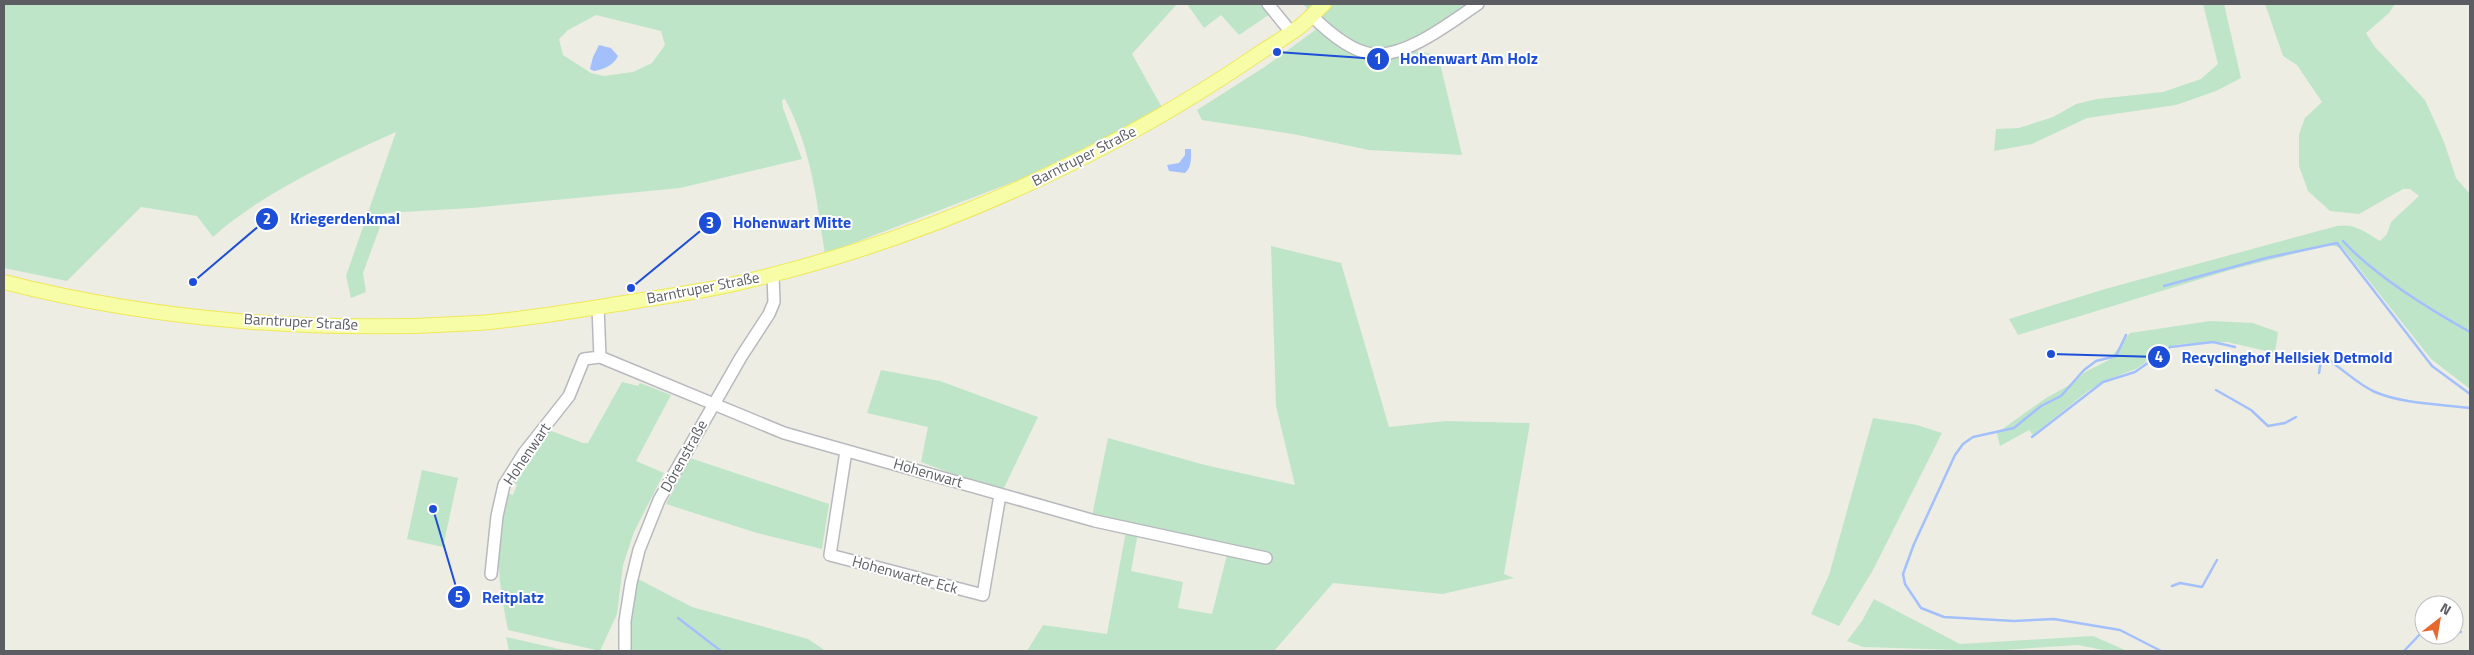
<svg xmlns="http://www.w3.org/2000/svg" width="2474" height="655" font-family="'Titillium Web',sans-serif">
  <style>
    .green { fill: #bfe5c8; fill-rule: evenodd }
    .water { fill: #a3c0fd }
    .lines { fill: none; stroke-linecap: round; stroke-linejoin: round }
    .stream { stroke: #a3c0fd; stroke-width: 2.5 }
    .minor-casing { stroke: #b8b9bf; stroke-width: 14 }
    .major-casing { stroke: #efe85a; stroke-width: 16 }
    .minor { stroke: #fff; stroke-width: 11 }
    .major { stroke: #f7fda7; stroke-width: 14 }
    .labels { text-anchor: middle; stroke-width: 4; stroke-linejoin: round; paint-order: stroke }
    .street-label { font-size: 15px; fill: #5b5d63; stroke: #fff }
    .leader { fill: none; stroke: #1d4ed8; stroke-width: 2 }
    .callout-dot { fill: #1d4ed8; stroke: #fff; stroke-width: 2 }
    .mark-label { font-size: 15px; text-anchor: middle; font-weight: bold; fill: #fff }
    .callout-label { font-size: 16px; text-anchor: middle; font-weight: bold; fill: #1d4ed8; stroke: #fff; stroke-width: 4; stroke-linejoin: round; paint-order: stroke }
  </style>
  <rect width="100%" height="100%" fill="#edede3"/>
  <!-- green -->
  <path class="green" d="M4,4H1177L1132,54L1164,111L1021,179L825,254C817,202 811,147 785,99L782,100L783,108L802,159L680,188L472,208L385,213L363,273L366,292L351,298L346,276L396,132C338,158 260,194 213,237L197,216L141,207L67,281L4,268ZM596,15L661,31L665,45L652,63L633,72L604,76L591,73L563,55L559,39L568,30Z
    M1187,4H1262L1270,14L1239,35L1221,15L1204,28Z
    M1303,4H1473L1402,47L1366,51L1320,21Z
    M2203,4H2224L2241,78L2216,91L2176,105L2087,118L2032,144L1994,151L1996,129L2019,128L2053,117L2076,104L2097,99L2163,92L2201,79L2218,64Z
    M2265,4H2395L2389,13L2366,33L2374,46L2425,100L2444,142L2456,178L2470,194V389L2431,359L2343,248L2329,245L2230,270L2018,335L2009,319L2105,289L2337,226C2355,223 2365,232 2380,241L2387,234L2391,222L2419,196L2410,189H2403L2359,214L2330,211L2308,191L2299,166V134L2305,118L2322,102L2297,65L2283,56Z
    M1318,28L1357,52L1406,49L1438,55L1462,155L1369,150L1293,134L1202,120L1197,110L1266,66Z
    M1271,246L1341,263L1389,427L1446,421L1530,423L1504,574L1514,578L1442,594L1333,583L1274,651H1027L1043,625L1107,634L1126,531L1138,533L1131,571L1183,582L1178,608L1212,614L1228,551L1092,516L1108,438L1205,465L1295,485L1276,406Z
    M2210,321L2253,323L2278,332L2275,353L2227,342L2180,344L2166,347L2136,369L2106,380L2088,391L2033,435L2029,430L2000,446L1997,433L2046,398L2073,383L2085,372L2109,360L2130,333Z
    M881,370L940,381L1038,417L1002,492L921,462L928,427L867,413Z
    M622,382L638,386L640,383L671,395L636,461L664,473L634,532L623,565L617,614L600,651L508,630C498,578 493,545 507,493L513,495L517,485L511,482L549,430L583,443H588Z
    M1873,418L1917,425L1942,433L1873,570L1839,626L1811,614L1829,575Z
    M690,458L829,504L822,549L757,533L666,504Z
    M422,470L458,478L443,547L407,539Z
    M638,579L692,607L808,639L826,651H631V614Z
    M1874,599L1960,644L2093,636L2127,651H2108L2078,645L1989,651L1863,647L1847,641L1862,621Z
    M506,637L568,651H509Z"/>
  <!-- water -->
  <path class="water" d="M599,45L611,48L618,56C613,66 604,69 594,71L590,69L593,57Z
    M1185,149H1191C1191,158 1192,167 1185,173L1169,171L1167,165L1179,163L1185,155Z"/>
  <g class="lines">
    <!-- stream -->
    <path class="stream" d="M2343,241C2375,276 2429,309 2470,332
      M2164,286L2266,258L2337,243L2432,366L2470,394
      M2126,335L2116,356L2096,361L2084,370L2061,396L2041,406L2014,428L1973,437L1963,444L1955,455L1914,544L1903,574L1905,584L1921,608L1944,617L2014,621L2054,619L2120,630L2161,651
      M2319,373L2321,360L2327,359C2343,369 2357,384 2375,392C2404,404 2439,404 2470,408
      M2216,390L2251,410L2268,426L2285,423L2296,417
      M2032,437L2103,382L2135,372L2170,347L2213,342L2235,347
      M2172,586L2180,583L2202,587L2217,560
      M678,618L721,651
      M2454,632H2461
      M2404,651L2424,630"/>
    <defs>
      <path id="minor" d="M1268,4L1290,31
        M1311,15C1326,30 1350,51 1372,54C1406,58 1451,22 1478,4
        M600,357L784,433L1095,521L1266,558
        M846,451L830,555L983,595L1000,495
        M491,574L497,516L504,485L524,453L569,396L584,359L600,357L598,307
        M625,651V621L631,583L639,550L659,500L741,357L769,314L774,302L773,275"/>
      <path id="major" d="M4,282C156,321 320,333 477,323C529,319 580,310 630,302C665,296 700,292 734,284C871,253 1003,202 1126,135C1174,109 1219,81 1264,50C1277,42 1293,33 1304,23C1311,17 1317,10 1324,4"/>
    </defs>
    <!-- minor casing -->
    <use href="#minor" class="minor-casing"/>
    <!-- major casing -->
    <use href="#major" class="major-casing"/>
    <!-- minor -->
    <use href="#minor" class="minor"/>
    <!-- major -->
    <use href="#major" class="major"/>
  </g>
  <g class="labels">
    <!-- street labels -->
    <g class="street-label">
      <text transform="translate(1084 156) rotate(-27)" y="5">Barntruper Straße</text>
      <text transform="translate(703 288) rotate(-11)" y="5">Barntruper Straße</text>
      <text transform="translate(301 322) rotate(3)" y="5">Barntruper Straße</text>
      <text transform="translate(527 454) rotate(-56)" y="5">Hohenwart</text>
      <text transform="translate(684 456) rotate(-61)" y="5">Dörenstraße</text>
      <text transform="translate(928 473) rotate(16)" y="5">Hohenwart</text>
      <text transform="translate(905 575) rotate(15)" y="5">Hohenwarter Eck</text>
    </g>
  </g>
  <!-- callouts -->
  <path class="leader" d="M1277 52L1378 59M193 282L267 219M631 288L710 223M2051 354L2159 357M433 509L459 597"/>
  <g class="callout-dot">
    <circle cx="1277" cy="52" r="5"/>
    <circle cx="193" cy="282" r="5"/>
    <circle cx="631" cy="288" r="5"/>
    <circle cx="2051" cy="354" r="5"/>
    <circle cx="433" cy="509" r="5"/>
    <circle cx="1378" cy="59" r="12"/>
    <circle cx="267" cy="219" r="12"/>
    <circle cx="710" cy="223" r="12"/>
    <circle cx="2159" cy="357" r="12"/>
    <circle cx="459" cy="597" r="12"/>
  </g>
  <g class="mark-label">
    <text x="1378" y="64">1</text>
    <text x="267" y="224">2</text>
    <text x="710" y="228">3</text>
    <text x="2159" y="362">4</text>
    <text x="459" y="602">5</text>
  </g>
  <g class="callout-label">
    <text x="1469" y="64">Hohenwart Am Holz</text>
    <text x="345" y="224">Kriegerdenkmal</text>
    <text x="792" y="228">Hohenwart Mitte</text>
    <text x="2287" y="363">Recyclinghof Hellsiek Detmold</text>
    <text x="513" y="603">Reitplatz</text>
  </g>
  <!-- border -->
  <rect width="2474" height="655" fill="none" stroke="#5b5d63" stroke-width="10"/>
  <!-- north arrow -->
  <g transform="translate(2439 620) rotate(31)"><circle r="24" fill="#ffffff" stroke="#bdbec1"/>
  <path d="M0-4L9 19L0 12L-9 19Z" fill="#e66930"/>
  <text y="-8" font-size="14" font-weight="bold" text-anchor="middle" fill="#5b5d63">N</text>
  </g>
</svg>
